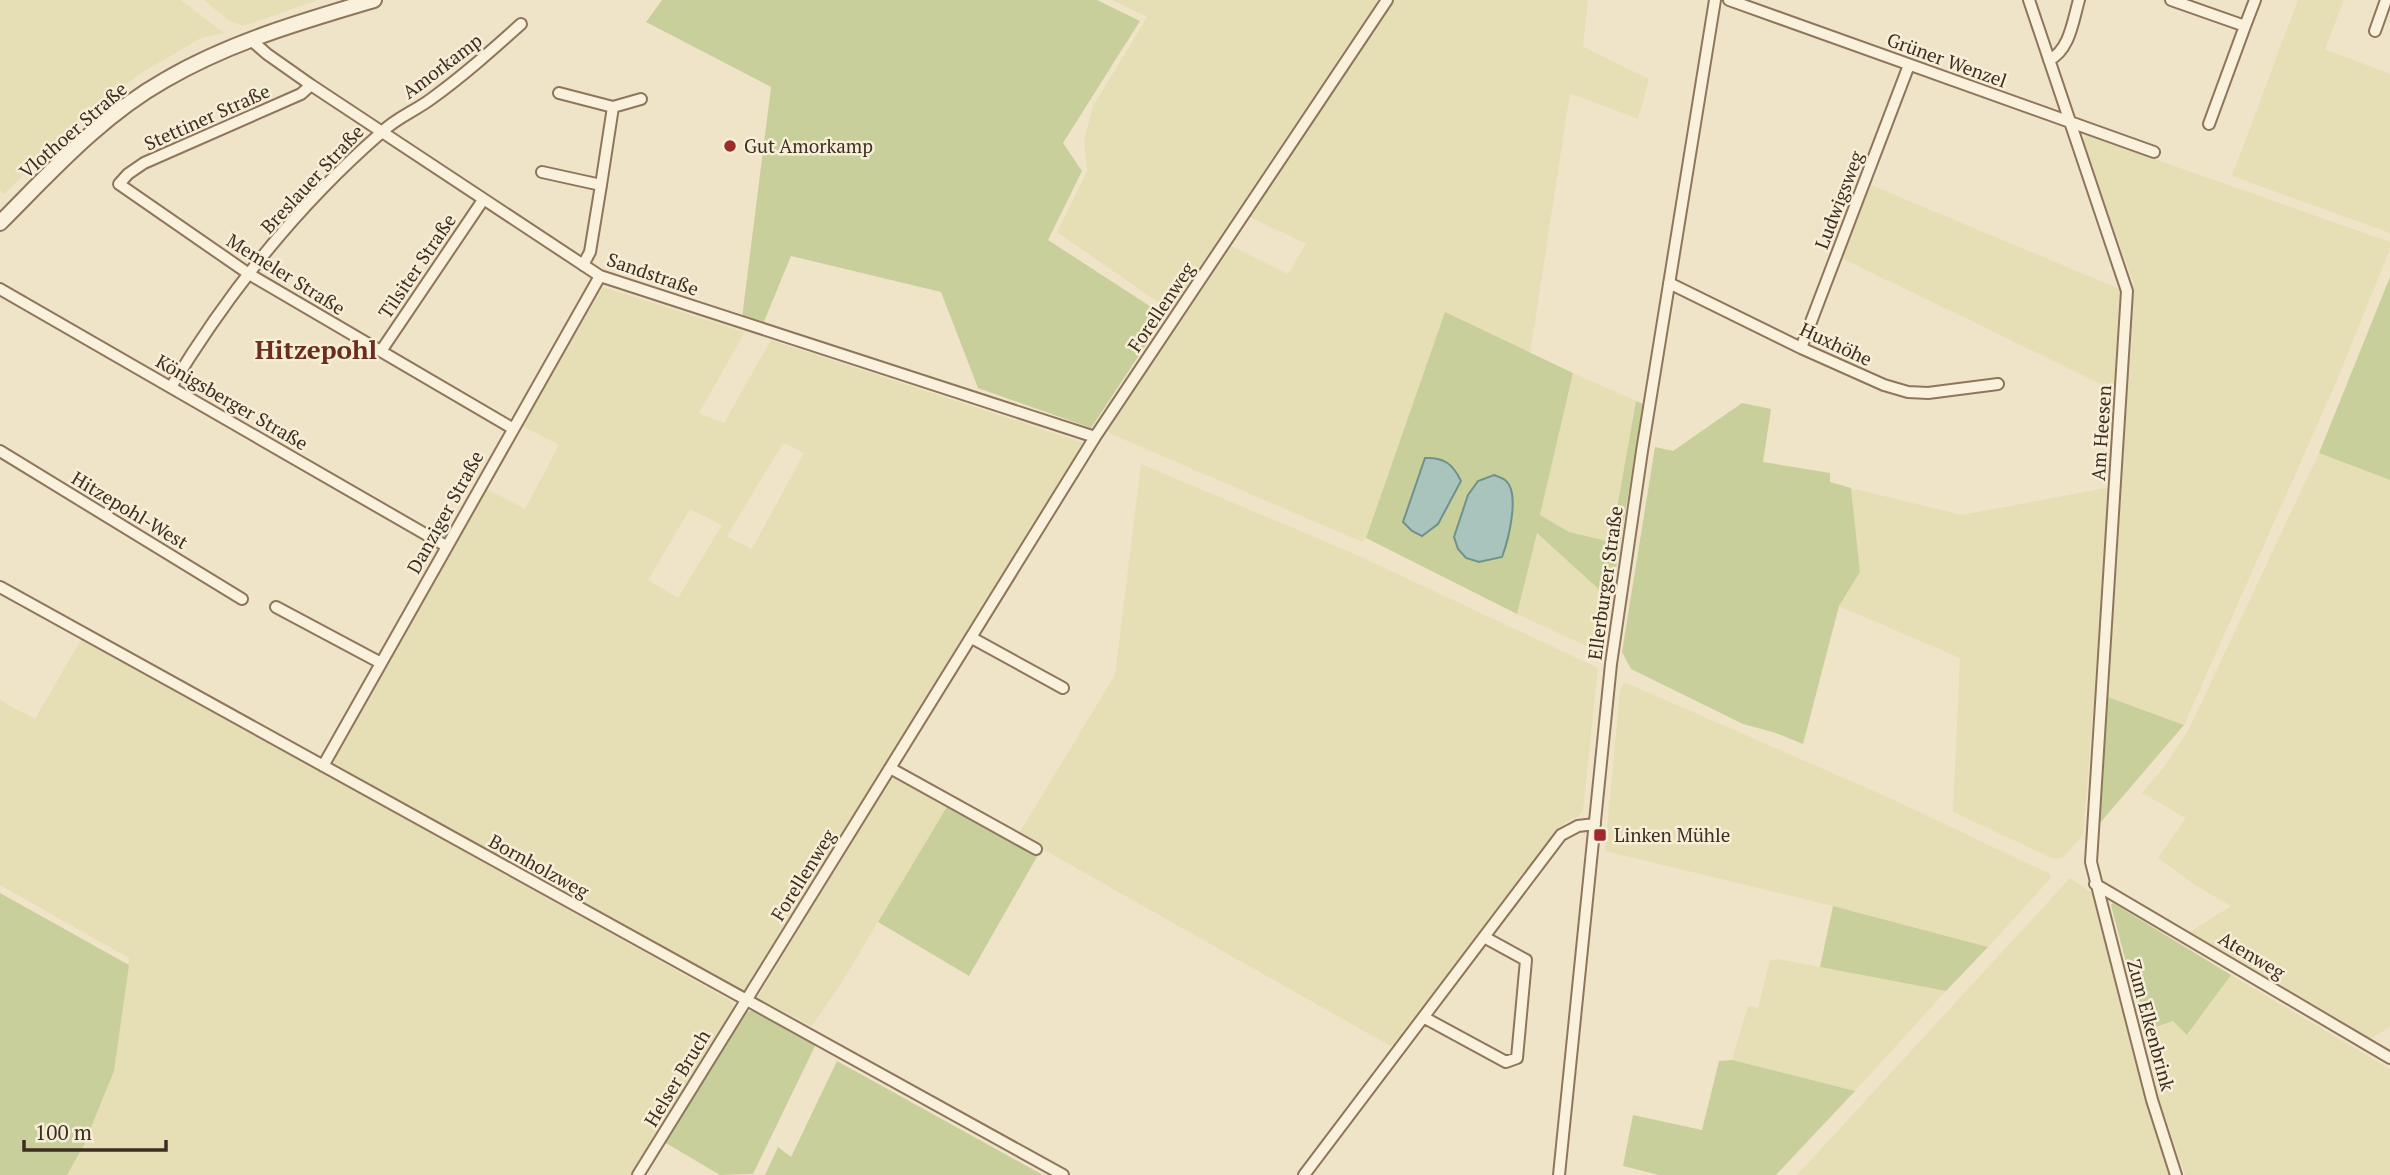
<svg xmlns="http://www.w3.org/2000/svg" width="2390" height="1175" font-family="'PT Serif',serif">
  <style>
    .farmland { fill: #e6deb5; fill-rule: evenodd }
    .green { fill: #c9cf9b }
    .water { fill: #a9c4bc; stroke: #6f938a; stroke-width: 2 }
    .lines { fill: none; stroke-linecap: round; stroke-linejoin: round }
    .minor-casing { stroke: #8d765c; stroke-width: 14 }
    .tertiary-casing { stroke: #8d765c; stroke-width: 18 }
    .minor { stroke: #faf1dc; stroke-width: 10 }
    .tertiary { stroke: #faf1dc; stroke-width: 14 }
    .poi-dot { fill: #9e2a2b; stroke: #f7eed8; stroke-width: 2.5 }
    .labels { text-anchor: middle; stroke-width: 5; stroke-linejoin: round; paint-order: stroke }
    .street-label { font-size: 19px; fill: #3d2e20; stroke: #f7eed8 }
    .poi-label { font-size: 19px; fill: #3d2e20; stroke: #f7eed8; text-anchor: start }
    .district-label { font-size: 26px; font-weight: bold; fill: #6b2e1e; stroke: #f7eed8 }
  </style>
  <rect width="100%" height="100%" fill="#f0e4c8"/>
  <!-- farmland -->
  <path class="farmland" d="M0,0H181L224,33L201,38L138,75L66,133L4,194L0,191Z
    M204,0H318L243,26L228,20Z
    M1112,0H1381L1172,312L1057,232L1087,171L1084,140L1093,106L1147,17Z
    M1395,0H1588L1583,47L1649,79L1638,119L1570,93L1530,354L1445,313L1366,538L1362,542L1111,434L1108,430L1231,246L1288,274L1306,244L1250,217Z
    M2298,0H2344L2325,49L2390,74V233L2232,176Z
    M2086,135L2390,242V249L2338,378L2184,725L2105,696L2115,583L2134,285L2083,142Z
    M1871,185L2122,290L2115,391L1842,258Z
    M603,287L745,332L699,413L724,423L771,340L1084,443L744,991L331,763L485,488L525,509L559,445L522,426ZM783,443L804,453L752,549L727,536ZM690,509L722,525L678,598L648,580Z
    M1573,373L1636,401L1611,542L1569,532L1540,515Z
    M2319,453L2390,480V1027L2369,1040L2190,932L2231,906L2195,885L2158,858L2186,818L2142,793L2165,766L2190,727Z
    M1141,464L1357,555L1598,668L1583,810L1579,816L1565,823L1394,1048L1018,835L1115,675Z
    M2111,487L2083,835L2064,857L2054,859L1953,812L1960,658L1839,606L1860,572L1851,488L1962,515Z
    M1536,532L1605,595L1610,605L1603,648L1593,649L1517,614Z
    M82,638L731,1001L734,1008L632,1175H67L84,1145L114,1071L129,958L0,885V700L35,719Z
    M1624,682L1892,799L2050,874V879L1988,947L1833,906L1605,851L1620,690Z
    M893,774L948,805L842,982L812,1026L757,998Z
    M2070,878L2092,893L2169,1175H1797Z
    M1778,959L1946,991L1855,1091L1732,1060L1748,1006L1758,1008L1770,961Z
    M2231,975L2390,1069V1175H2185L2160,1101L2144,1031L2173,1021L2188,1035Z"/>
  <!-- green -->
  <path class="green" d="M662,0H1097L1140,21L1063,143L1082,171L1048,240L1165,316L1091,428L978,388L941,292L791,256L763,324L742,318L771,87L646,22Z
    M2390,277V480L2319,453Z
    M1445,312L1573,373L1540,515L1569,532L1611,542L1636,401L1643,404L1610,605L1605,595L1537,533L1517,614L1366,538Z
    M1742,403L1771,409L1763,462L1830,473V482L1851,488L1860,572L1839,606L1803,744L1776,733L1743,724L1631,669L1622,652L1655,447L1673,451Z
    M2105,696L2184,725L2100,823L2097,820Z
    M948,805L1038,855L969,976L878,922Z
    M0,893L129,965L114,1071L84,1145L67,1175H0Z
    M2113,903L2231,975L2187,1035L2173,1021L2144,1031L2111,905Z
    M1833,906L1988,947L1946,991L1820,967Z
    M753,1010L816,1044L753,1174L720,1175L664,1142L746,1012Z
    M1732,1060L1855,1091L1776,1175H1659L1623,1166L1633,1115L1702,1130L1719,1061Z
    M837,1061L1043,1175H765L778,1147L791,1157Z"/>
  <!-- water -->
  <path class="water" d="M1425,458C1444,457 1453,464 1461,481L1438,524L1422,536L1412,531L1403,522Z
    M1494,475C1498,477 1502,477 1505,480C1521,492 1508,541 1502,557L1479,562L1466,558L1458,549L1454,537L1468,495L1478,481Z"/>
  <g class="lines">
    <defs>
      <path id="minor" d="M1729,0L2154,152
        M2029,0L2127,291L2091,862L2152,1100L2176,1175
        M2171,0L2245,26L2209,124
        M2245,26L2255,0
        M2375,31L2386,0
        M251,40L267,54L311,85L600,276L1095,437
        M2049,60C2070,50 2073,20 2079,0
        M311,85L301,94L144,163L128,174L119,184L249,274L512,428
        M559,93L613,107L601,185
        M613,107L641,99
        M542,172L601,185L590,252L583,265
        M1669,283L1801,348L1884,385L1908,392L1928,393L1998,384
        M0,289L446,546
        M1801,348L1909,65
        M381,351L483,200
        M171,387C228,293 299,204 382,132C396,118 415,111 431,99C463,76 492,50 521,24
        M0,451L242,599
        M0,587L1063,1175
        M276,607L381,663
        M972,638L1063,688
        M323,766L600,276
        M890,768L1036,849
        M2095,884L2390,1058
        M1425,1018L1506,1062L1517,1058L1526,960L1484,937
        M638,1175L1095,437L1387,0
        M1304,1175L1561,835L1578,826L1595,824
        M1559,1175L1611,664L1642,451L1715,0"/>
      <path id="tertiary" d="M0,223C51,172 101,116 165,80C230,42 303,21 374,0"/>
    </defs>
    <!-- minor casing -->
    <use href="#minor" class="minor-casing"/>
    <!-- tertiary casing -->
    <use href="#tertiary" class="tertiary-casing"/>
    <!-- minor -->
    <use href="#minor" class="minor"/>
    <!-- tertiary -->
    <use href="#tertiary" class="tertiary"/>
  </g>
  <!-- markers -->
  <g class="poi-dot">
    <circle cx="730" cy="146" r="7"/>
    <rect x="1593" y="828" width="14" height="14" rx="3.5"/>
  </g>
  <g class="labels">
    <!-- street labels -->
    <g class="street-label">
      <text transform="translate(1947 60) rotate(20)" y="7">Grüner Wenzel</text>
      <text transform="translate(442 66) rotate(-37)" y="7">Amorkamp</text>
      <text transform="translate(207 117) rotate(-24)" y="7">Stettiner Straße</text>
      <text transform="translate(73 130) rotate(-41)" y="7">Vlothoer Straße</text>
      <text transform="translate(312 179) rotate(-47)" y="7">Breslauer Straße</text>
      <text transform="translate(1839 200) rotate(-69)" y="7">Ludwigsweg</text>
      <text transform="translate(417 266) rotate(-56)" y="7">Tilsiter Straße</text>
      <text transform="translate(286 274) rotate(32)" y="7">Memeler Straße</text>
      <text transform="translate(653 274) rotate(19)" y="7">Sandstraße</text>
      <text transform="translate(1161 307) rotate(-56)" y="7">Forellenweg</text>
      <text transform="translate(1836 344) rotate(25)" y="7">Huxhöhe</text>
      <text transform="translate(232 402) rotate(30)" y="7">Königsberger Straße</text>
      <text transform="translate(2101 433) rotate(-86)" y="7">Am Heesen</text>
      <text transform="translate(130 510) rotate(31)" y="7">Hitzepohl-West</text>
      <text transform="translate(445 512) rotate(-61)" y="7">Danziger Straße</text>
      <text transform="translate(1605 583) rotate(-82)" y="7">Ellerburger Straße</text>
      <text transform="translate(539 866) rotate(29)" y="7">Bornholzweg</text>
      <text transform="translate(803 875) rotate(-58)" y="7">Forellenweg</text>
      <text transform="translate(2252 955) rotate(31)" y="7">Atenweg</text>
      <text transform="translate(2151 1025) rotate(75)" y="7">Zum Elkenbrink</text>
      <text transform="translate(677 1078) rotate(-59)" y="7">Helser Bruch</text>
    </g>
    <!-- poi labels -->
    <g class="poi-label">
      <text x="744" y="153">Gut Amorkamp</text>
      <text x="1614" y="842">Linken Mühle</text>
    </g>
    <!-- district labels -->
    <g class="district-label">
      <text x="316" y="359">Hitzepohl</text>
    </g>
  </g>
  <!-- scale -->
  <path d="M24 1140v10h142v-10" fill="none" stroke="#3d2e20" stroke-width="3.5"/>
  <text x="35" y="1140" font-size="21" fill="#3d2e20" stroke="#f7eed8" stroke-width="5" paint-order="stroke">100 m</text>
</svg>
